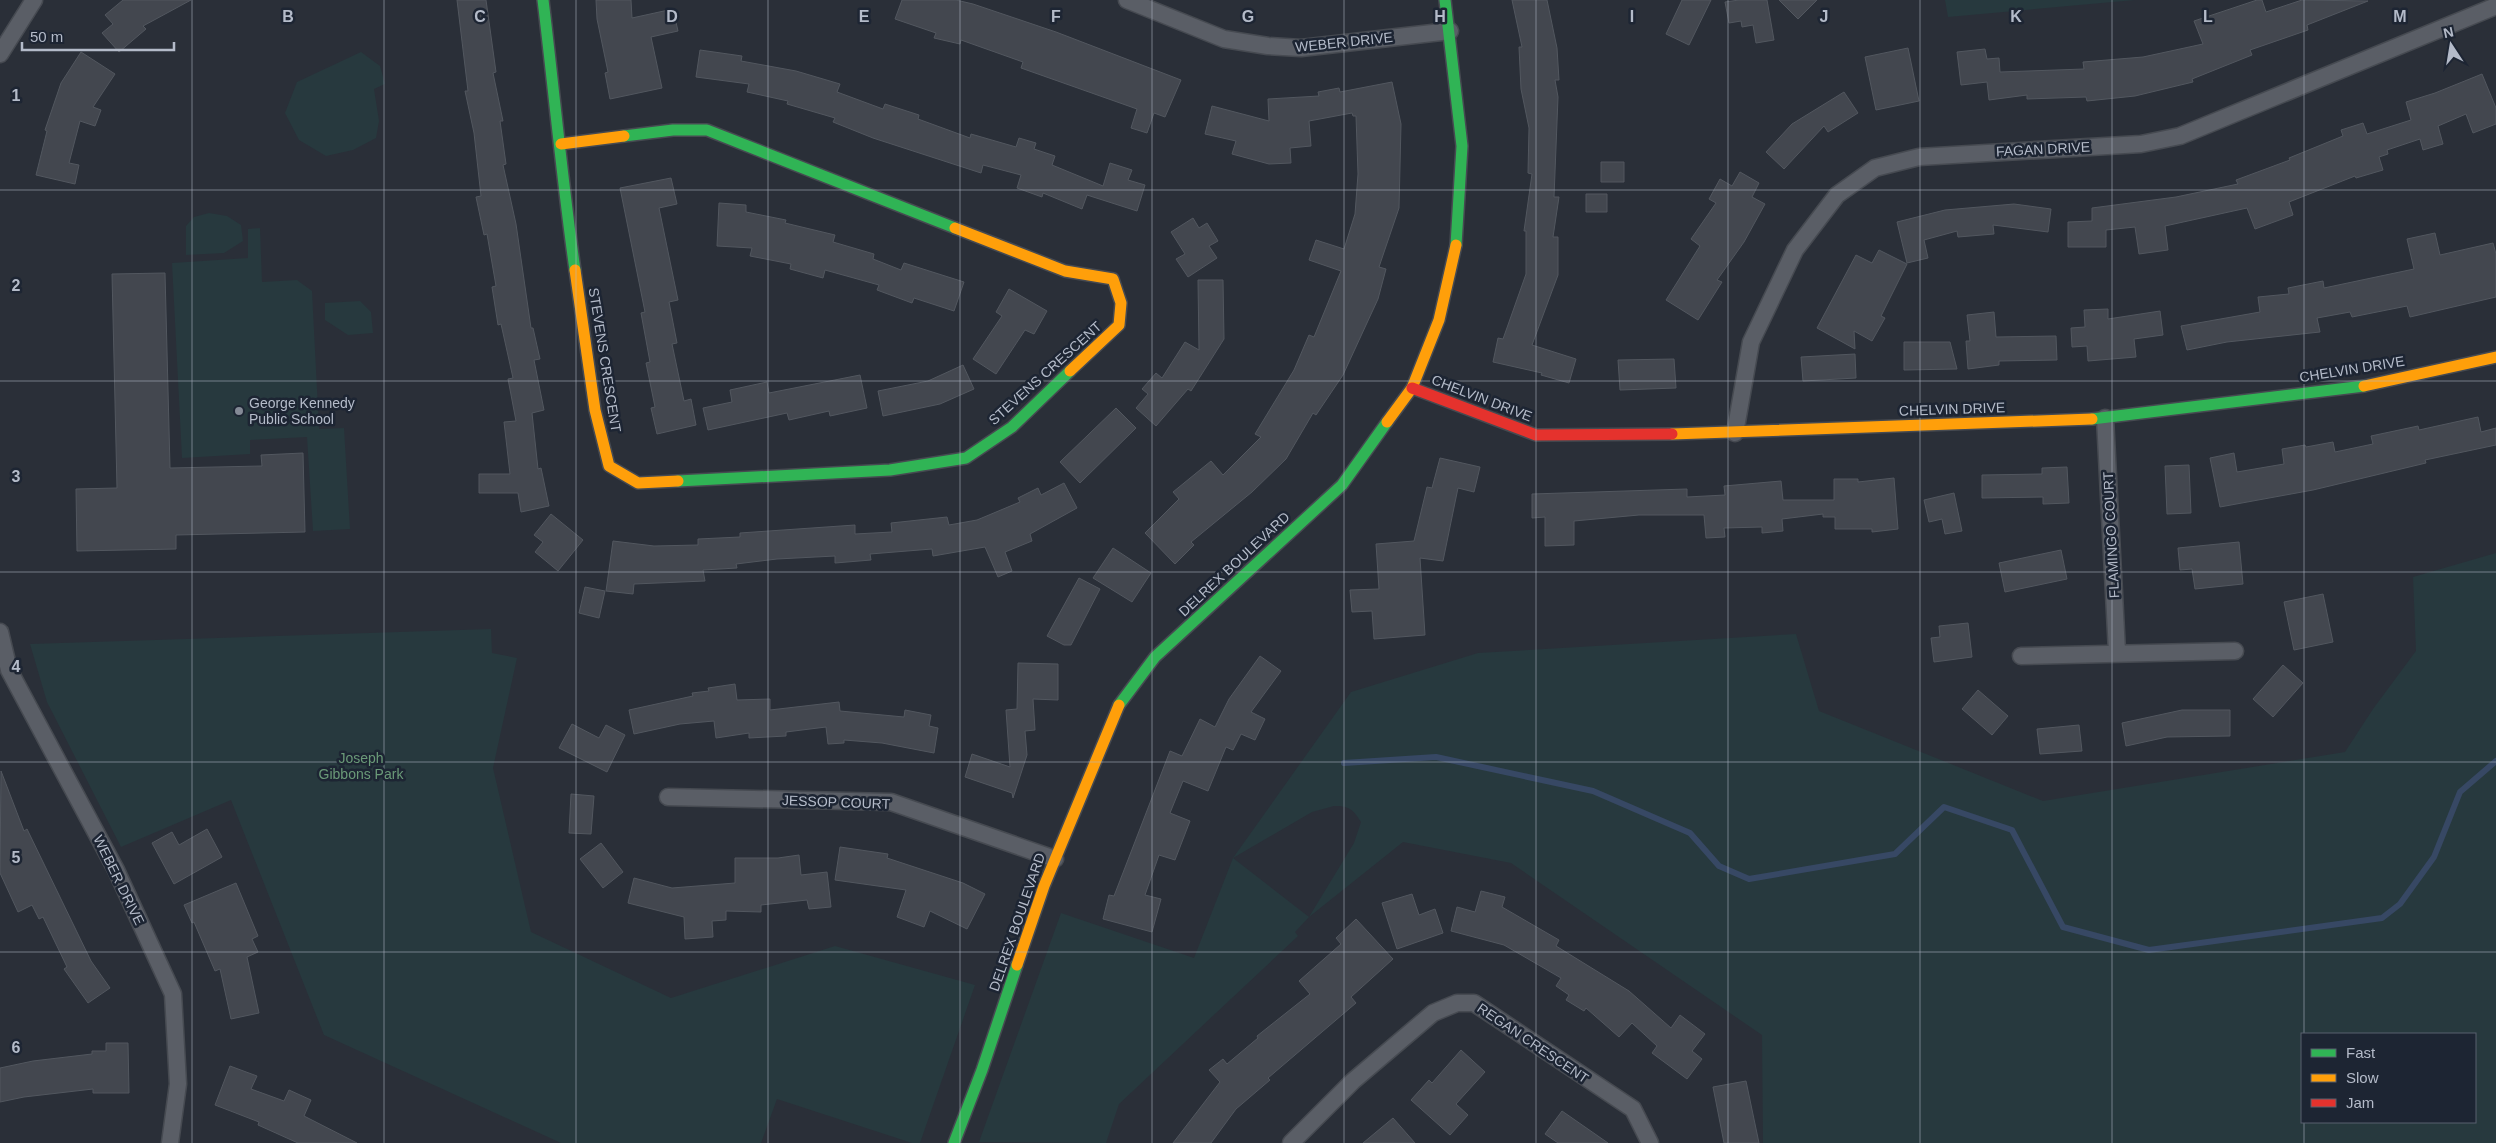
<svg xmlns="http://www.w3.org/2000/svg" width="2496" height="1143" font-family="Helvetica,sans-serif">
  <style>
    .green { fill: #27393e; fill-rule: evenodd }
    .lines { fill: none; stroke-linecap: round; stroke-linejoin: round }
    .stream { stroke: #374864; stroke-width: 6 }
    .building { fill: #43474f; stroke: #52575f }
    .street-casing { stroke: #464a51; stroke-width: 19 }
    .fast-casing { stroke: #464a51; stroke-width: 14 }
    .slow-casing { stroke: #464a51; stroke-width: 14 }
    .jam-casing { stroke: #464a51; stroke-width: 14 }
    .street { stroke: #5a5e66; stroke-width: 16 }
    .fast { stroke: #30b455; stroke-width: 11 }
    .slow { stroke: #ff9f0a; stroke-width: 11 }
    .jam { stroke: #e5322d; stroke-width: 11 }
    .grid { fill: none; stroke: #b4bbc9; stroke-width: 1; stroke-opacity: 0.55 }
    .poi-dot { fill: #848a96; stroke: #1d2533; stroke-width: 2 }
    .labels { text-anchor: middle; stroke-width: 5; stroke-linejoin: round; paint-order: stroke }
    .street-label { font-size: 14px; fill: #b4bbc9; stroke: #1d2533 }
    .poi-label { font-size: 14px; fill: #b4bbc9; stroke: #1d2533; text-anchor: start }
    .park-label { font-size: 14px; fill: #6a9a78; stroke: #1d2533 }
    .grid-label { font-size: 16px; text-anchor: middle; font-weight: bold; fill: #b4bbc9; stroke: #1d2533; stroke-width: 5; stroke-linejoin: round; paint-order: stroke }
  </style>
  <rect width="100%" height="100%" fill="#2a2f38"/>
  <!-- green -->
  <path class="green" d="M1945,0H2135L1948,17Z
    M361,52L380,66L385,84L374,89L379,121L376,138L353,150L326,156L299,140L285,113L297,82Z
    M209,213L227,216L241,225L243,241L224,253L186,255V226L194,217Z
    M260,228L262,282L297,280L312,291L319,429L344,428L350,529L313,531L307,437L250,440V454L182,458L172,263L248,258V229Z
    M360,301L371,312L373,333L348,335L325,320V303Z
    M2496,553V1143H1763L1762,1035L1511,863L1403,842L1309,917L1295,932L1298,936L1119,1104L1106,1143L979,1142L1061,913L1194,958L1233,858L1351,692L1478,653L1796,634L1819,711L2043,801L2345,752L2373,709L2416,651L2413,577ZM1334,806C1349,806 1353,809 1361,822L1354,843L1309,917L1233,858L1312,812ZM2302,1034H2475V1122H2302Z
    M491,629L492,653L517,658L493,768L531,932L671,998L835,946L975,985L920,1143H912L777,1099L761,1143H561L324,1035L231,800L121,847L47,702L30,644Z"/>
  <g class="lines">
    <!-- stream -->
    <path class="stream" d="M1344,763L1436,757L1593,791L1690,833L1719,866L1749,879L1895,854L1944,807L2012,830L2063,927L2149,950L2382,918L2400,904L2434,857L2460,792L2496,761"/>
  </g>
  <!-- building -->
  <path class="building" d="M123,0H191L143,26L146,29L119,52L102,33L113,24L105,15Z
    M457,0H486L496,72L493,73L503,121H500L506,164L503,165L516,224L531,328H533L540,359L534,360L544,410L532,413L538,469L541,468L549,506L521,512L518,493H479V474H510L504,422L516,421L508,379L513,378L501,324L498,325L492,287L496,286L487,234L484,235L476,197L481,196L474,133L465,91H468Z
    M596,0H631L632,18L673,9L678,31L651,37L662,88L610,99L605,73L608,72L597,19Z
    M902,0H956L973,4L1056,32L1181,80L1165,117L1154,113L1147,133L1131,128L1137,109L1021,68L1023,62L961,40L960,44L934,38L936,33L895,19Z
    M1512,0H1547L1557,48L1559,80H1555L1558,97L1554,197H1559L1553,237H1558V275L1532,345L1576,359L1569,383L1541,375L1542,373L1493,362L1498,338L1503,339L1526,274V231H1524L1532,174L1528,173L1529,128L1521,89L1519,47H1522Z
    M1682,0H1711L1689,45L1666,34Z
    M1739,0H1767L1774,40L1756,43L1753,25L1742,27L1741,21L1729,23L1725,2Z
    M1779,0H1817L1798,19Z
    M2257,0H2262L2266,12L2302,0L2368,1L2307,25L2308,30L2250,50L2252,55L2192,79L2193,82L2135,96L2087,101L2086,97L2027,99V95L1989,100L1987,82L1961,85L1957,52L1985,49L1987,59L1999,58L2000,72L2084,69L2083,62L2143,57L2203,44L2194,21Z
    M1908,48L1919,101L1876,110L1865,57Z
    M700,50L742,56L741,61L796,71L840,84L837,92L883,109L885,104L919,115L918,119L970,138L971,134L1016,147L1019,138L1036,143L1034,149L1055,156L1052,165L1103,186L1110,163L1132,170L1128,180L1145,185L1137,211L1087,195L1082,209L1043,193L1042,197L1017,188L1021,175L983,165L981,173L873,138L833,122L835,118L787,104L788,101L747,92L749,84L696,77Z
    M81,52L115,74L93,107L101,110L95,126L80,121L69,163L79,165L75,184L36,175L47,131L45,130L61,83Z
    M2482,74L2496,108V124L2473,133L2466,114L2438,126L2443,144L2423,150L2420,139L2387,150L2388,154L2379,157L2383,170L2356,178L2355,176L2289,202L2293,215L2255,229L2247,208L2165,226L2168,250L2139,254L2135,227L2106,230V247H2068V222L2092,221V208L2176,197L2238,184L2236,180L2290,160L2289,158L2343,136L2341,130L2363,123L2367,134L2411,120L2406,102L2435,93Z
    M1392,82L1401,124L1399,208L1379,267L1386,269L1378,299L1343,375L1316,415L1313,413L1286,459L1252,492L1191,542L1194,545L1175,564L1145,533L1179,499L1173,492L1211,461L1223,475L1261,437L1255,434L1294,370L1309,335L1314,337L1341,271L1309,260L1316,240L1344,249L1355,214L1358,174L1356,116H1353L1352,113L1309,121L1311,146L1290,148L1291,163L1269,164L1232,154L1236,141L1205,134L1212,106L1269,121L1268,99L1319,96L1318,92L1339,88L1340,92Z
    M1844,92L1858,113L1828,132L1824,126L1784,169L1766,152L1792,124Z
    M1601,162H1624V182H1601Z
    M1740,172L1759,183L1752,197L1765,204L1744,242L1717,280L1722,282L1698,320L1666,300L1700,246L1691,239L1716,203L1709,199L1720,179L1732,186Z
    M671,178L677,204L659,208L678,300L669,302L677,343L672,344L684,401L691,399L696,425L657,434L651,408L655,407L646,363L650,362L641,313L645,312L620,188Z
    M1586,194H1607V212H1586Z
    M719,203L746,205V212L786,220L785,223L835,235L833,242L874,254L873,259L901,270L904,263L964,282L954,311L914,298L912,303L877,290L879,285L825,270L823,278L790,269L791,264L750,256L752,248L717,246Z
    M2014,204L2051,209L2048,232L1993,225L1994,234L1958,237L1957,231L1924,240L1928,258L1907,263L1897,222L1945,210Z
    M1193,218L1199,228L1207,223L1218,241L1209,246L1217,258L1188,277L1176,259L1185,254L1171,232Z
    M2435,233L2440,255L2493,243L2496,254V297L2410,317L2407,306L2352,317L2350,312L2317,318L2320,332L2227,342L2187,350L2181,326L2260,312L2258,297L2289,294L2288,288L2323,281L2324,288L2414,269L2407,239Z
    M1879,250L1907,264L1881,316L1885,318L1872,341L1854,331L1855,349L1817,328L1856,255L1872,263Z
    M165,273L170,468L262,466L261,455L303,453L305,532L176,535V549L77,551L76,489L117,488L112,274Z
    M1198,280H1223L1224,339L1191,391L1188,389L1156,426L1136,408L1148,394L1142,389L1156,373L1162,378L1185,342L1199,350Z
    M1009,289L1047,311L1034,334L1025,330L996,374L973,359L1002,316L996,312Z
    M2108,309V319L2160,311L2163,335L2134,339L2136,357L2088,361L2087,346L2072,347L2071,328L2085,327L2084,310Z
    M1994,312L1996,337L2056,336L2057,360L1999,361V365L1968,369L1966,341H1970L1967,315Z
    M1904,342H1950L1957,369L1904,370Z
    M1855,354L1856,378L1803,381L1801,357Z
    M1674,359L1676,388L1620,390L1618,360Z
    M963,365L974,389L940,404L883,416L878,391L928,381Z
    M860,375L867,408L830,416L829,411L789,420L787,413L708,430L703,408L732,402L730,390L767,382L769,393Z
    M1116,408L1136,428L1080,483L1060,462Z
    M2478,417L2481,432L2496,428V445L2425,460L2426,463L2313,490L2220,507L2210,458L2234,453L2237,472L2284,464L2282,449L2305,445L2306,447L2333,442L2335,452L2373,444L2371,436L2418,426L2419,430Z
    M1440,458L1480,467L1474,492L1458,488L1443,561L1420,558L1425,635L1374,639L1372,611L1352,612L1350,590L1379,589L1376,544L1414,541L1427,487L1432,488Z
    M2189,465L2191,513L2167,514L2165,466Z
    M2067,467L2069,503L2043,504V497L1982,498V475L2042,474V468Z
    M1894,478L1898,529L1872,532V529H1835V517H1823V514L1782,519L1783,531L1762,533V527L1724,528L1725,537L1706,538L1704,515H1639L1574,521V545L1545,546V517L1532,518V494L1687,489V497L1725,495L1724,486L1781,481L1783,500H1834V479H1858V482Z
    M1064,483L1077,508L1030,534L1032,541L1005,552L1012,571L998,577L985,547L933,556L932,549L870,554L871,560L835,563V556L777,559L736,564L737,568L703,570L705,581L634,584L633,594L606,591L613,541L654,546L698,545V539L740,537V533L855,525V534L892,532L891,523L947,517L949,525L977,520L1020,502L1018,498L1038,488L1041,495Z
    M1954,493L1962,531L1945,534L1942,519L1929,522L1924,500Z
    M551,514L583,540L558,571L535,552L543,542L534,535Z
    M2239,542L2243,584L2195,589L2192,569L2180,570L2178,548Z
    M1113,548L1151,573L1132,602L1093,578Z
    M2061,550L2067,579L2005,592L1999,563Z
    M1079,578L1100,589L1071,645H1064L1047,636Z
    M585,587L605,591L599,618L579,613Z
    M2323,594L2333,642L2294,650L2284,602Z
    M1968,623L1972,657L1934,662L1931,638L1940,637L1939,626Z
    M1260,656L1281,671L1251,712L1265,719L1255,740L1241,734L1233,750L1226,747L1208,791L1183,781L1170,813L1190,821L1175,860L1159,855L1145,895L1161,899L1152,932L1103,919L1109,895L1114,896L1170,751L1182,756L1200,719L1215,727L1229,699Z
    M1018,663L1058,664V700L1033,699L1035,730L1025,731L1027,755L1013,798L1012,793L965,777L972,754L1010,767L1006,710L1017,709Z
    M2283,665L2303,683L2273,717L2253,699Z
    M735,684L737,700L770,699V710L839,702L840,711L904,717L905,710L931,715L929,726L938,728L934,753L882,743L844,740V743L828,744L826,727L786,732V736L749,738V733L716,738L714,721L680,724L634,734L629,710L693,696L692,693L709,691L708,688Z
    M1978,690L2008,716L1992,735L1962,709Z
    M2182,710H2230V736L2167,737L2126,746L2122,723Z
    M572,724L599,738L606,725L625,735L607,772L559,748Z
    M2079,725L2082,751L2040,754L2037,729Z
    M1,771L24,831L27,829L91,961L110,988L88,1003L64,969L67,967L43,917L39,919L32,905L18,912L0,873Z
    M571,794L594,796L591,834L569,833Z
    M207,829L222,857L174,884L152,843L172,832L179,845Z
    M601,843L623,872L603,888L580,859Z
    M840,847L888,854L887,858L963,883L985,894L967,929L930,911L924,927L897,917L906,890L835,880Z
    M799,855L801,875L827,872L831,907L809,909L807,900L761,905V912L726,911V920L712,921L713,937L685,939L684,917L628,903L634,878L672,888L735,883V858H778Z
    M236,883L258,936L252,939L258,952L247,957L259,1013L231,1019L220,969L215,971L194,922L192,923L184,905Z
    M1481,891L1505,897L1502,907L1559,940L1556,946L1629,991L1671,1028L1680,1015L1705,1034L1692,1051L1702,1059L1687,1079L1652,1053L1657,1046L1632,1023L1619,1037L1586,1008L1584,1011L1566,1000L1569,995L1556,986L1561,978L1504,945L1451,931L1457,907L1475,912Z
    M1412,894L1419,915L1435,909L1443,933L1397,949L1382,903Z
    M1356,919L1393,959L1351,997L1356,1003L1268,1078L1270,1080L1236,1109L1211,1143H1173L1220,1082L1209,1070L1223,1059L1227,1064L1258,1038L1257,1036L1310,994L1299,981L1341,944L1336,938Z
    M106,1043H128L129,1093H93V1089L24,1097L0,1102V1068L33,1061L92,1054V1051H106Z
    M1461,1050L1485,1072L1456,1104L1468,1115L1450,1135L1411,1100L1429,1080L1432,1083Z
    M230,1066L257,1076L251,1089L284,1101L289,1090L311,1100L304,1116L357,1143H298L258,1125L259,1122L215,1105Z
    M1746,1081L1759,1143H1724L1713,1087Z
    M1562,1111L1608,1143H1558L1545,1134Z
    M1393,1118L1415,1143H1363Z"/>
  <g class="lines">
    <defs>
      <path id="street" d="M1127,0L1224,39L1268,46L1301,48L1450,31
        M0,54L34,0
        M2105,418L2117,652
        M1735,433L1751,342L1795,250L1837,195L1875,168L1919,157L2141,144L2180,136L2496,6
        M0,632L9,670L116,870L173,994L178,1084L170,1143
        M2021,656L2235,651
        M668,797L891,802L1055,859
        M1291,1143L1353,1081L1433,1013L1457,1003H1474L1633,1109L1650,1143"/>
      <path id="fast" d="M543,0C554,90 562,180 575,270
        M1445,0L1462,146L1456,245
        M624,136L673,130H707L955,228
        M2092,419L2364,386
        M678,481L890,470L966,458L1012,427L1070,371
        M1119,705L1155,657L1342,485L1387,422
        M954,1143L982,1070L1017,965"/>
      <path id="slow" d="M561,144L624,136
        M955,228L1065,271L1113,279L1121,303L1119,325L1070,371
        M575,270L595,410L609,466L638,483L678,481
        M2364,386L2496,357
        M1387,422L1412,388L1439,320L1456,245
        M1672,434L2092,419
        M1017,965L1044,886L1119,705"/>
      <path id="jam" d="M1412,388L1536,435L1672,434"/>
    </defs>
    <!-- street casing -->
    <use href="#street" class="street-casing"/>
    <!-- fast casing -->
    <use href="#fast" class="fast-casing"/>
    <!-- slow casing -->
    <use href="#slow" class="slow-casing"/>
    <!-- jam casing -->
    <use href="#jam" class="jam-casing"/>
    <!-- street -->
    <use href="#street" class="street"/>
    <!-- fast -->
    <use href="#fast" class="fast"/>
    <!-- slow -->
    <use href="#slow" class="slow"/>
    <!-- jam -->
    <use href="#jam" class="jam"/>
  </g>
  <!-- grid -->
  <path class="grid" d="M192,0V1143M384,0V1143M576,0V1143M768,0V1143M960,0V1143M1152,0V1143M1344,0V1143M1536,0V1143M1728,0V1143M1920,0V1143M2112,0V1143M2304,0V1034M0,190H2496M0,381H2496M0,572H2496M0,762H2496M0,952H2496M2304,1122V1143"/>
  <!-- markers -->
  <circle class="poi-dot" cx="239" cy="411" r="5"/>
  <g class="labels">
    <!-- street labels -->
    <g class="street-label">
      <text transform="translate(1344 42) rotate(-6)" y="5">WEBER DRIVE</text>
      <text transform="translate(2043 149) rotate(-3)" y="5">FAGAN DRIVE</text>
      <text transform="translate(605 360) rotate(81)" y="5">STEVENS CRESCENT</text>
      <text transform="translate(2352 369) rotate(-9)" y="5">CHELVIN DRIVE</text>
      <text transform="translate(1045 373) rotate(-42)" y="5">STEVENS CRESCENT</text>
      <text transform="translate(1482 398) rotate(21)" y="5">CHELVIN DRIVE</text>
      <text transform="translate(1952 409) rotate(-2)" y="5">CHELVIN DRIVE</text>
      <text transform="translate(2111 535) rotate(-93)" y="5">FLAMINGO COURT</text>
      <text transform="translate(1234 564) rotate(-43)" y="5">DELREX BOULEVARD</text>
      <text transform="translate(836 802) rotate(2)" y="5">JESSOP COURT</text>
      <text transform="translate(119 880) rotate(64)" y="5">WEBER DRIVE</text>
      <text transform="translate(1017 922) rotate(-71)" y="5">DELREX BOULEVARD</text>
      <text transform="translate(1533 1043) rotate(34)" y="5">REGAN CRESCENT</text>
    </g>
    <!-- poi labels -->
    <g class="poi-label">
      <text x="249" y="408">George Kennedy<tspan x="249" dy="16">Public School</tspan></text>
    </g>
    <!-- park labels -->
    <g class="park-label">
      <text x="361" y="763">Joseph<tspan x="361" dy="16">Gibbons Park</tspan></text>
    </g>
  </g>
  <g class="grid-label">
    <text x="288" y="22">B</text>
    <text x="480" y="22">C</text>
    <text x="672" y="22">D</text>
    <text x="864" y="22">E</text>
    <text x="1056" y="22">F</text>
    <text x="1248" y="22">G</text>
    <text x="1440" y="22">H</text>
    <text x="1632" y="22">I</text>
    <text x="1824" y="22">J</text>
    <text x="2016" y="22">K</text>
    <text x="2208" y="22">L</text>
    <text x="2400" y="22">M</text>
    <text x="16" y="101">1</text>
    <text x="16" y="291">2</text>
    <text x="16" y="482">3</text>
    <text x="16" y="672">4</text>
    <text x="16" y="863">5</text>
    <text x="16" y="1053">6</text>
  </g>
  <!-- legend -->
  <rect x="2301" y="1033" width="175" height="90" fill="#1d2533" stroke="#59616f"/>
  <rect x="2311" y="1049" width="25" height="8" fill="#30b455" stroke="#59616f"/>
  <text x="2346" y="1058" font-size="15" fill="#b4bbc9">Fast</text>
  <rect x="2311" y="1074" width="25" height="8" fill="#ff9f0a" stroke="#59616f"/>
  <text x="2346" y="1083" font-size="15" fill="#b4bbc9">Slow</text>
  <rect x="2311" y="1099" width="25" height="8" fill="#e5322d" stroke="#59616f"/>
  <text x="2346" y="1108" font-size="15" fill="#b4bbc9">Jam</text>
  <!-- north arrow -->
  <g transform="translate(2451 45) rotate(348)" stroke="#1d2533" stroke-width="4" paint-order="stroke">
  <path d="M0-4L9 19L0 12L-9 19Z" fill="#b4bbc9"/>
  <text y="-8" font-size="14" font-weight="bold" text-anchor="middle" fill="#b4bbc9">N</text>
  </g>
  <!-- scale -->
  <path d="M22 42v8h152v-8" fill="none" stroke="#b4bbc9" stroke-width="2.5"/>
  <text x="30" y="42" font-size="15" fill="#b4bbc9" stroke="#1d2533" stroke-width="4" paint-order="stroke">50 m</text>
</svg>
